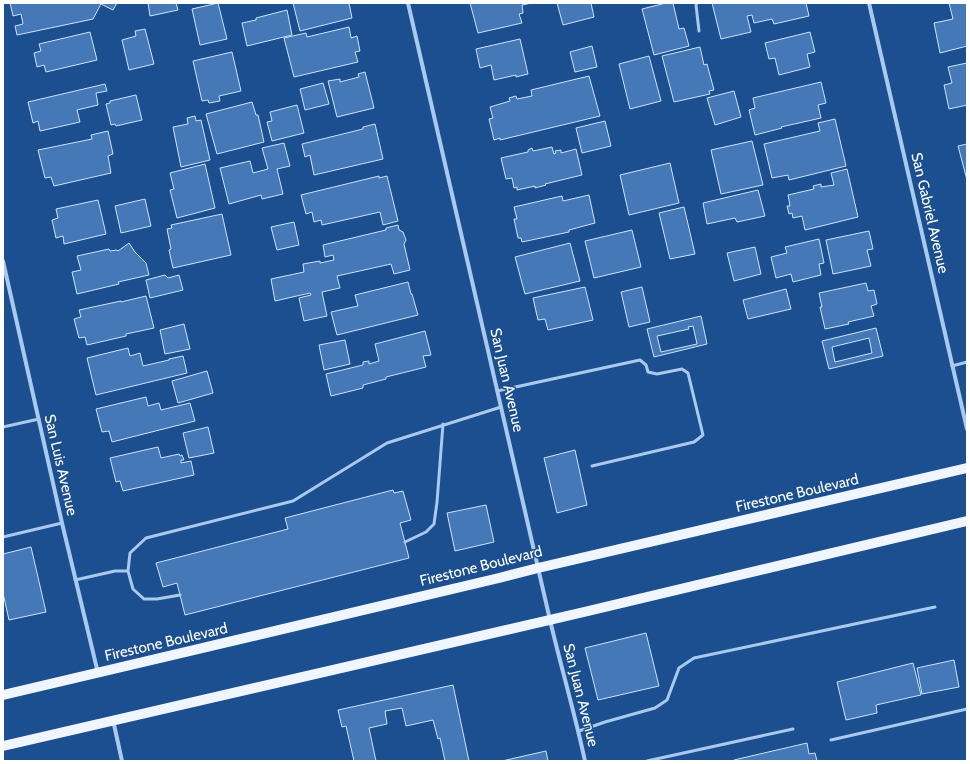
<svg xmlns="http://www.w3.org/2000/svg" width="970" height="764" font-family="Cabin,sans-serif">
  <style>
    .building { fill: #4478b7; stroke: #cfe3fa; fill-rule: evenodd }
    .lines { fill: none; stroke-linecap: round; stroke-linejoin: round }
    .service { stroke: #a9c9ee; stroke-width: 3 }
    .minor { stroke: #a9c9ee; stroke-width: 4 }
    .primary { stroke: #f0f6ff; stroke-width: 10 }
    .labels { text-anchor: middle; stroke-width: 3; stroke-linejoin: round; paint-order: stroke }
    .street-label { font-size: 15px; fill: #fff; stroke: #1b4f8f }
  </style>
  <rect width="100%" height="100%" fill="#1b4f8f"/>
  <!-- building -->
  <path class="building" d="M10,3H117L113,10L101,4L93,19L17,35L15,26L23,24L21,14L13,16Z
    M148,3H176L178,10L150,16Z
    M218,3L227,39L200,45L192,9Z
    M293,3H349L352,18L300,31Z
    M470,3H532L522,5L523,13L519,14L522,23L478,33Z
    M557,3H591L594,17L563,25Z
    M666,3H673L679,29L684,28L689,46L654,55L642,9Z
    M712,3H806L809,16L774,24L772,19L754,23L752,15L747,16L751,32L721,39Z
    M949,3H967V46L940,53L934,23L953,19Z
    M287,10L292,35L247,46L242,23L256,20V18Z
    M349,27L351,38L357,36L360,51L355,52L358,62L294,77L284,38L306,33L307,37Z
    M145,29L154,64L129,70L122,40L136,36L135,31Z
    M90,32L97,60L46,72L44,65L37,67L34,53L41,51L39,44Z
    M810,32L815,52L807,54L810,67L779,75L775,58L769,59L765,43Z
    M520,39L528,74L516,77V75L494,80L491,65L480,68L476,49Z
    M592,46L597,67L575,72L570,52Z
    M700,47L704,65L707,64L714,90L709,91L710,94L674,102L662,56Z
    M232,52L241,91L219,96L220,101L209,103L208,100L202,101L193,61Z
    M649,56L661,101L630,109L619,64Z
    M967,63V105L949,109L944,85L952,83L948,67Z
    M365,72L374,108L337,117L328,81L340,79V82L359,77L358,74Z
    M589,76L600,116L500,140V138L494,140L489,119L493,118L490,107L510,101L509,98L516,96L517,99L532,96L531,90Z
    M821,82L826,103L818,105L821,118L781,127L782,128L755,135L749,110L755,108L753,98Z
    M323,83L329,104L305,110L300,89Z
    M105,84L107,91L96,93L98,105L77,110L80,122L40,131L38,121L33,123L28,102Z
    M734,91L741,117L715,125L707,98Z
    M136,95L142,120L116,126L115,124L111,125L106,104L110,103V101Z
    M252,102L256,115H258L264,142L217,154L206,114Z
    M297,105L304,133L272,141L267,122L272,121L270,112Z
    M195,116L196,121L201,120L210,160L181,167L173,127L188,124L187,118Z
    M835,119L846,166L789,180L788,175L772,178L764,144L820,131L818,123Z
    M605,121L611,146L582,153L576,128Z
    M375,124L383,159L314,175L310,155L305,157L302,144L363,129V127Z
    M108,131L113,154L108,156L111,173L54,186L51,177L45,178L38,150L92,139L91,135Z
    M752,141L763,185L721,194L711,150Z
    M284,143L290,166L277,169L283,194L262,199L261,195L229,204L220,168L250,161L253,173L268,169L262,148Z
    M967,144V180L958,146Z
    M552,147L554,154L556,153L555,151L561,150V153L576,149L582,175L545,184L546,185L535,188V186L517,190V187L514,188L512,178L506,179L501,158L528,152V150L532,148L533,151Z
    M670,163L679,203L629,215L620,175Z
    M205,164L215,208L177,218L170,190L174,189L170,173Z
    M847,169L858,217L805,230L802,216L793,218L792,213L789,214L787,206H790L788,195L814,189L813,186L821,184V187L834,185L831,173Z
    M379,176V178L387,176L398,221L383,225L380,212L322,225L321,220L314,222L312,212L306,214L301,195Z
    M758,190L765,216L737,222L735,218L707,224L703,203Z
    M589,195L595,223L569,230V232L522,242L521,238H518L514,219H517L514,207L562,196L563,201Z
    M145,199L151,226L121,233L115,206Z
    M98,200L106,234L64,244L63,236L56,238L52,220L58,218L56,209Z
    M684,207L695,254L670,259L659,213Z
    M222,214L231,255L173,268L169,250L171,249L167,229L172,228L171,225Z
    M294,222L299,245L277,250L271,227Z
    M398,225L399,230L403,232L406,240L404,244L410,270L394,274L391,264L337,276L340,288L322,292L327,316L304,321L299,298L311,295L310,293L275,301L271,279L304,272L303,264L320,261V263L334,260L333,255L325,257L323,245L386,230V228Z
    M632,230L641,267L594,278L585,241Z
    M869,231L873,249L867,250L871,266L833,274L826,240Z
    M819,239L824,263L819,264L821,275L793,282L791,274L776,278L771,257L787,253L785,247Z
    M129,243L135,252L146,263L149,275L118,282L119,284L77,294L72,272L81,270L77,256L109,249L110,251L117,250L118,251Z
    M570,243L580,281L525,294L515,257Z
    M755,247L761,274L734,281L727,253Z
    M165,275L168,278L179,275L183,290L150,298L146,280Z
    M408,282L411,294H412L418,315L337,335L331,312L358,306L355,295Z
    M866,283L868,291L874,290L877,304L871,306L874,316L848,322L849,324L825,329L820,307H822L819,293Z
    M585,287L593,320L548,330L545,319L538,320L533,298Z
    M642,287L650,322L629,327L621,292Z
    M786,289L791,309L748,319L743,300Z
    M146,296L154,328L126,334V336L87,345L85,337L79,338L74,319L81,317L79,310L121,301V302Z
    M701,316L707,344L654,357L647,329ZM693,326L697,344L661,352L657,336L689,329L688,327Z
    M184,324L190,349L165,354L160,330Z
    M876,328L883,356L829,369L822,341ZM869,338L872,353L835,362L832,347Z
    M425,331L431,355L423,356L426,367L386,377V379L363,385V388L331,396L326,374L363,365V362L369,361V364L379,361L375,344Z
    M345,340L350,364L324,370L319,345Z
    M128,348L130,356L140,353L143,366L169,360V359L183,356L187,373L96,395L87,358Z
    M207,371L213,393L178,403L172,381Z
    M146,397L148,406L159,403L161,410L190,403L195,421L112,442L109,431L102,432L96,409Z
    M208,427L214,453L189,458L183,433Z
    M158,447L161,458L179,454L180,456L182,455L184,460H181V463L191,461L194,475L123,491L120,481L116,482L110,458Z
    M575,450L587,505L557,513L544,458Z
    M393,490L394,493L403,491L411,520L400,523L409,558L185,615L177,583L163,587L156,563L288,529L285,518Z
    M486,505L494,542L455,551L447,513Z
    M31,547L46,612L9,620L3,593V554Z
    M646,633L659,686L598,700L585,648Z
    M954,660L959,687L922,694L917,668Z
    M913,663L921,695L876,705L877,713L846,720L837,682Z
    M453,685L469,761H445L440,738L438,739L433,720L406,726L402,708L385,711L387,724L369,728L376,761H354L346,726L342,727L338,710Z
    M807,743L809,754L815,753L817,761H734V760Z
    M546,751L548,761H502Z"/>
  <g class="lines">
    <!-- service -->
    <path class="service" d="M697,3L696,5L699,31
      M952,366L967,362
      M497,391L640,360L646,365L648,372L657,374L682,369L688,373L703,435L694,442L592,466
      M3,427L39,419
      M3,537L62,523
      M405,542L426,532L434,524L437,502L443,424
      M75,580L115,571H128
      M180,595L157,599H144L133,589L128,571L130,553L146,538L293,501L387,443L501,407
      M579,731L605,722L655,708L667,700L679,668L694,658L935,607
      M831,740L967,709
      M647,761L793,729"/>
    <!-- minor -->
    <path class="minor" d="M408,3L550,620C561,667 575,714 585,761
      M869,3L967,429
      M3,261L62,523L98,673
      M113,720L122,761"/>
    <!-- primary -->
    <path class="primary" d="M3,695L499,578L538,568L967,468
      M3,746L584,612L967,521"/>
  </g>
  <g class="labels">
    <!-- street labels -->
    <g class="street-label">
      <text transform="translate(930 213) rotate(77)" y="5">San Gabriel Avenue</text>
      <text transform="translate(507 380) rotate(77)" y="5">San Juan Avenue</text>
      <text transform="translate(61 465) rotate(77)" y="5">San Luis Avenue</text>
      <text transform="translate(797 493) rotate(-13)" y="5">Firestone Boulevard</text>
      <text transform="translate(481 566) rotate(-14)" y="5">Firestone Boulevard</text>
      <text transform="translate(166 642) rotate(-13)" y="5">Firestone Boulevard</text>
      <text transform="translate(581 695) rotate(76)" y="5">San Juan Avenue</text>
    </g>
  </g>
  <!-- border -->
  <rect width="970" height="764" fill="none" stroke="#ffffff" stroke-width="8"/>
</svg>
